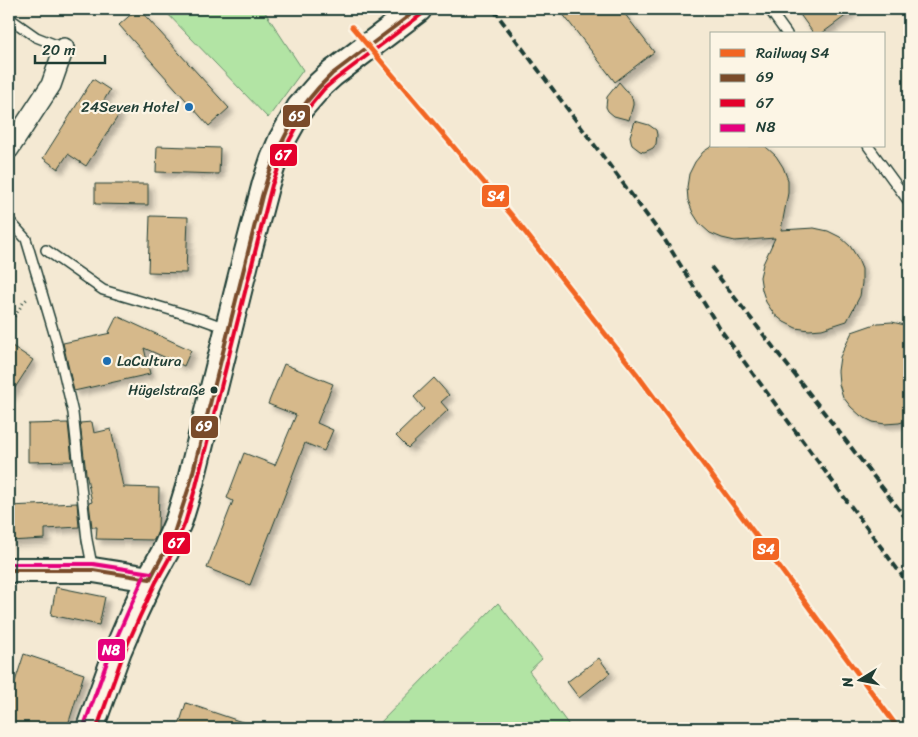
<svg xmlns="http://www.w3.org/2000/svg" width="918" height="737" font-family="Sriracha,sans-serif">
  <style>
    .green { fill: #b2e4a4; stroke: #68906c }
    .building { fill: #d6b98b; stroke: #1f3d34; filter: url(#shadow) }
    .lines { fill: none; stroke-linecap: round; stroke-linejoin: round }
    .service-casing { stroke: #1f3d34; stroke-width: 12 }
    .minor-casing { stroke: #1f3d34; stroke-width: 22 }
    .tertiary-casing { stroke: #1f3d34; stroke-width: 28 }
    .secondary-casing { stroke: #1f3d34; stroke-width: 30 }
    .path { stroke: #1f3d34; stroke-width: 3; stroke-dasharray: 1 4; stroke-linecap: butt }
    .service { stroke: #fcf5e5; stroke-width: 9 }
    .minor { stroke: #fcf5e5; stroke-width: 19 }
    .tertiary { stroke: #fcf5e5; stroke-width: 24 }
    .secondary { stroke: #fcf5e5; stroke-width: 26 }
    .rail { stroke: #1f3d34; stroke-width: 4; stroke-dasharray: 8 4; stroke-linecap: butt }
    .bus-1-casing { stroke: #fcf5e5; stroke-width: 8 }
    .bus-2-casing { stroke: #fcf5e5; stroke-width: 8 }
    .bus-3-casing { stroke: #fcf5e5; stroke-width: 8 }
    .bus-1 { stroke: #7a4b2a; stroke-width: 4 }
    .bus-2 { stroke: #e4002b; stroke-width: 4 }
    .bus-3 { stroke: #e5007d; stroke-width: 4 }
    .rail-1-casing { stroke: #fcf5e5; stroke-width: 9 }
    .rail-1 { stroke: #f26522; stroke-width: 5 }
    .poi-dot { fill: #1f6fb2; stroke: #fcf5e5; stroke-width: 2 }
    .bus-dot { fill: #1f3d34; stroke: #fcf5e5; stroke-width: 2 }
    .labels { text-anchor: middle; stroke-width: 4.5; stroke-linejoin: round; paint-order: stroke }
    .bus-label { font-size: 14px; fill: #1f3d34; stroke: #fcf5e5; text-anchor: end }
    .poi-label { font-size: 15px; fill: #1f3d34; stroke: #fcf5e5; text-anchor: end }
    .line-badge { stroke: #fcf5e5; stroke-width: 2 }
    .badge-label { font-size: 14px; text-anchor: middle; font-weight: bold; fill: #fff }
  </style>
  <defs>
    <filter id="shadow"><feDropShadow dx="4.5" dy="4.5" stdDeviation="2.5" flood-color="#0004"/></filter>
  </defs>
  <rect width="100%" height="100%" fill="#f4e9d3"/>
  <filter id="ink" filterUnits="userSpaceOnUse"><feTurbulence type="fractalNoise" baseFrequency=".02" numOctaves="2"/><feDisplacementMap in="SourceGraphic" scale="10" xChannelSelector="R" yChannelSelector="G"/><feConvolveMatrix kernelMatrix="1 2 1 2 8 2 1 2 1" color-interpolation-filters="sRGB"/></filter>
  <g filter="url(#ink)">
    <!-- green -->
    <path class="green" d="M163,9H263L303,70L268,118Z
      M498,603L542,659L529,671L571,728H375Z"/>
    <!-- building -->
    <path class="building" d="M137,9H139L229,108L209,126L119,25Z
      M559,9H621L654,52L615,82Z
      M796,9H855L821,34H814Z
      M93,79L110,90L103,102L120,113L86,166L68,154L58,169L43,158Z
      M619,82L631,96L633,101V105L629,120L614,116L608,111L606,107L607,97Z
      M635,121L649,125L656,130L657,135L656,144L653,148L649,150L644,152L640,151L632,145L630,136Z
      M157,146L220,148L219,174L156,172Z
      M712,146H765L776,156L783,167L788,180V193L781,230L814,228L828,231L840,237L850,246L857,257L862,269V283L860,296L847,321L822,329L809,330L796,328L784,322L774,314L766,302L762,290L760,277L763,264L775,238L735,241L722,238L710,233L700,224L693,213L688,200L687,187L689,174L695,162L703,152Z
      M95,184H148V205L95,204Z
      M150,216L188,217L186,273L148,272Z
      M117,316L191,350L184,366L144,348L150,374L74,391L63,343L111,333L109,332Z
      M892,322L909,326V420L899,423L885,424L873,422L861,416L851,407L843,397L839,384L838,371L840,357L852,332L878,323Z
      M9,344L33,360L9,397Z
      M284,364L333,384L317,423L333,430L324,451L305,443L250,585L207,568L233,501L227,498L244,453L275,465L296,415L268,404Z
      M434,378L449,395L441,402L448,410L408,448L396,436L424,409L414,397Z
      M92,422L94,433L111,429L123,487L159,488L158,531L154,540L96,539L97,527H92L89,503L92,502L86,473L80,423Z
      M68,423L72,461L28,462V424Z
      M77,503L79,527L45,529V539L9,541V506Z
      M56,587L105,597L99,625L51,615Z
      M24,654L84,674L67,728H9V700Z
      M599,658L610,673L579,698L567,682Z
      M186,703L251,725L250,728H178Z"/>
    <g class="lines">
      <defs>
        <path id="service" d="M769,9L787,34
          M9,18L36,37L64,48
          M868,146L909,202
          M9,220L26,239L56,340L73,413L87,540L93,570
          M46,250L103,290L201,319L226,328"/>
        <path id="minor" d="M9,149L51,85L64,48"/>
        <path id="tertiary" d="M9,570H93L150,579"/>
        <path id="secondary" d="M90,728L118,650L134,613L150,579L165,552L179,520L190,484L245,263L266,183L274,159L282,140L300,108L320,85L332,74L418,9"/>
      </defs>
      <!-- service casing -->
      <use href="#service" class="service-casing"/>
      <!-- minor casing -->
      <use href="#minor" class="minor-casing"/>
      <!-- tertiary casing -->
      <use href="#tertiary" class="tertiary-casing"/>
      <!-- secondary casing -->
      <use href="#secondary" class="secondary-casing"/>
      <!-- path -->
      <path class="path" d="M9,325L23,303L27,299"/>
      <!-- service -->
      <use href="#service" class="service"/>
      <!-- minor -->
      <use href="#minor" class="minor"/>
      <!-- tertiary -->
      <use href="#tertiary" class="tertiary"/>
      <!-- secondary -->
      <use href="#secondary" class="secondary"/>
      <!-- rail -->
      <path class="rail" d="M493,9L663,237L720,329L909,585
        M711,267L909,522"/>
      <defs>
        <path id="bus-1" d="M9,570H93L150,579
          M150,579L173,536L190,484L262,196C276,147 295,109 332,74L418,9"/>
        <path id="bus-2" d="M97,728L124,652L140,616L156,582L171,555L185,523L196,486L272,185L288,143L305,112L324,89L336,79L422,14"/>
        <path id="bus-3" d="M9,564H93L151,573
          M84,726L112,648L144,576"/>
      </defs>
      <!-- bus-1 casing -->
      <use href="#bus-1" class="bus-1-casing"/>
      <!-- bus-2 casing -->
      <use href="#bus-2" class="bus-2-casing"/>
      <!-- bus-3 casing -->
      <use href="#bus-3" class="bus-3-casing"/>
      <!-- bus-1 -->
      <use href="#bus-1" class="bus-1"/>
      <!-- bus-2 -->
      <use href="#bus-2" class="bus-2"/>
      <!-- bus-3 -->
      <use href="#bus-3" class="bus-3"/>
      <defs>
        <path id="rail-1" d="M352,27L514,218L636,373L898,728"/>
      </defs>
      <!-- rail-1 casing -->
      <use href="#rail-1" class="rail-1-casing"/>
      <!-- rail-1 -->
      <use href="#rail-1" class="rail-1"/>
    </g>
  </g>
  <!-- markers -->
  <g class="poi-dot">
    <circle cx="189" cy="107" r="5"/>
    <circle cx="107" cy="361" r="5"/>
  </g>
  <circle class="bus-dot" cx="214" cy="390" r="4.5"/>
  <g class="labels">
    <!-- bus labels -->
    <g class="bus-label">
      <text x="205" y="395">Hügelstraße</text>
    </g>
    <!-- poi labels -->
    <g class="poi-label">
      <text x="179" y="112">24Seven Hotel</text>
      <text x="117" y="366" text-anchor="start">LaCultura</text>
    </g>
  </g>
  <g class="line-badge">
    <rect x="282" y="104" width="29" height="24" rx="5" fill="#7a4b2a"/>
    <rect x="269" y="143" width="29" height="24" rx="5" fill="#e4002b"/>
    <rect x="481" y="184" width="29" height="24" rx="5" fill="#f26522"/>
    <rect x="190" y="415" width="29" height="24" rx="5" fill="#7a4b2a"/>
    <rect x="162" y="531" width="29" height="24" rx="5" fill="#e4002b"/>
    <rect x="752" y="537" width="28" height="24" rx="5" fill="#f26522"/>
    <rect x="97" y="638" width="29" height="24" rx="5" fill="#e5007d"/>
  </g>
  <g class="badge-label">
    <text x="297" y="121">69</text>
    <text x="283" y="160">67</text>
    <text x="496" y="201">S4</text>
    <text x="204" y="431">69</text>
    <text x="176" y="548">67</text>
    <text x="766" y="554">S4</text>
    <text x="111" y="655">N8</text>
  </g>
  <!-- margin -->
  <rect width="918" height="737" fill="none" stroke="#fcf5e5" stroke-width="30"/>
  <rect x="15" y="15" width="888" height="707" fill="none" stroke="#1f3d34" stroke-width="2" filter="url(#ink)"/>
  <!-- legend -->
  <rect x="710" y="32" width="175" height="115" fill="#fcf5e5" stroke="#a4ab9e"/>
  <rect x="720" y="49" width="25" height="8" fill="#f26522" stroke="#a4ab9e"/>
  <text x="756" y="58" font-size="15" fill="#1f3d34">Railway S4</text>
  <rect x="720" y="74" width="25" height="8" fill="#7a4b2a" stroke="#a4ab9e"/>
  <text x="756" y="82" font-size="15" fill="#1f3d34">69</text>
  <rect x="720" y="99" width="25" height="8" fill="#e4002b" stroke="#a4ab9e"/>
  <text x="756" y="108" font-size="15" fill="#1f3d34">67</text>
  <rect x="720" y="124" width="25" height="8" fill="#e5007d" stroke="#a4ab9e"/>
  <text x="756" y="132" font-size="15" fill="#1f3d34">N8</text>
  <!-- north arrow -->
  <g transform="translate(860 680) rotate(260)" stroke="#fcf5e5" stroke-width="4" paint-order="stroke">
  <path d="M0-4L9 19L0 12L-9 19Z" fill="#1f3d34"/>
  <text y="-8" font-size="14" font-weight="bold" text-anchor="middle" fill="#1f3d34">N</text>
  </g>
  <!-- scale -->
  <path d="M35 55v8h70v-8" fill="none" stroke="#1f3d34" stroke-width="2.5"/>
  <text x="42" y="55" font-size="15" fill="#1f3d34" stroke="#fcf5e5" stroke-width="4" paint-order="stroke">20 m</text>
</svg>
